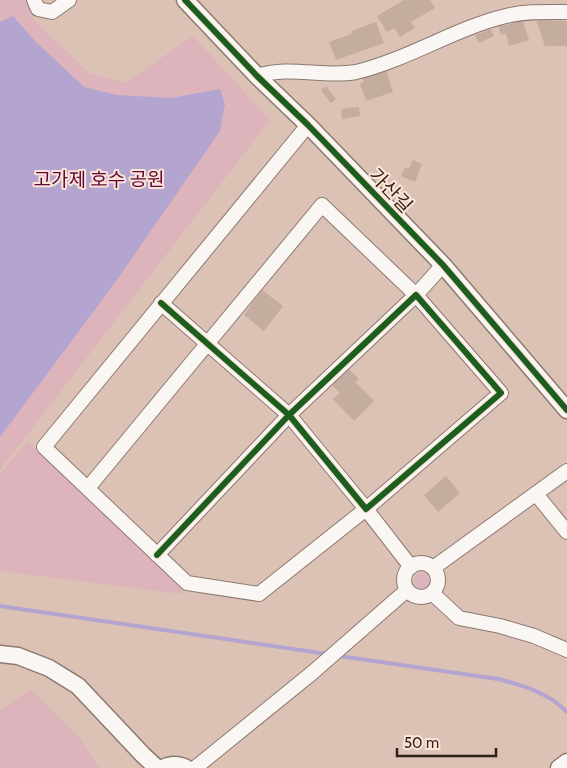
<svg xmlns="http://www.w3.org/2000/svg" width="567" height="768" font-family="Cabin,'Noto Sans KR',sans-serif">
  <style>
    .green { fill: #ddb4bb }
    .water { fill: #b3a5cf }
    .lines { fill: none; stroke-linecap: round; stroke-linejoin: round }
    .stream { stroke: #b3a5cf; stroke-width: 4 }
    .building { fill: #c4ac9e }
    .minor-casing { stroke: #8c796f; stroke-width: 16 }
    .tertiary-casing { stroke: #8c796f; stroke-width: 19 }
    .minor { stroke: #faf6f4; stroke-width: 14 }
    .tertiary { stroke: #faf6f4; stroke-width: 16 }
    .cycleway-casing { stroke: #fce4d7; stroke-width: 9 }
    .cycleway { stroke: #1b5e20; stroke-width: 6 }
    .labels { text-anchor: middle; stroke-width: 4; stroke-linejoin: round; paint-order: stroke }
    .park-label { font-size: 19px; fill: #5f083d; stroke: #fce4d7 }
    .street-label { font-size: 19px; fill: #301f16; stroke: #fce4d7 }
  </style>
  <rect width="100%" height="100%" fill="#dbc2b4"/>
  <!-- green -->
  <path class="green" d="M0,0H25L33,19L89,73L125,83L193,36L270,120L0,470Z
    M27,441L182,587V594L0,571V474Z
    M414 581a8 8 0 1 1 16 0a8 8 0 1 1-16 0Z
    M31,690L80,738L99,768H0V710Z"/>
  <!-- water -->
  <path class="water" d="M13,16L34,40L84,87L117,95L171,98L220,89L225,104L220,131L114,284L0,437V22Z"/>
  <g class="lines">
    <!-- stream -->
    <path class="stream" d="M0,606L327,654
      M339,656L498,679C522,685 549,693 567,712"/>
  </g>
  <!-- building -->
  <path class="building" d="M404,0H430L435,8L411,22L415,28L400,37L394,28L387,32L377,16Z
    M536,20L567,21V46H545Z
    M523,21L529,40L509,46L506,33L501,35L498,25H506Z
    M376,22L384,43L336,60L329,42L352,34L351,31Z
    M490,29L494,36L479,43L475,35Z
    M386,70L393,92L366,101L360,84L364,82L362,78Z
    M326,86L336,99L331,103L321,90Z
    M359,107L360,116L342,119L341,109Z
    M413,160L422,164L415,182L401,176L405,167L409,169Z
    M262,290L283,306L264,331L244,315Z
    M349,369L359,379L355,382L374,401L354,421L333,399L340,393L332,385Z
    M446,476L460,493L438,512L424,495Z"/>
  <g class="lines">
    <defs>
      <path id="minor" d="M34,0L38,9L52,12L69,0
        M257,76C290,65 322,78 356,72C369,69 383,64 396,59C432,45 468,25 506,16C526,11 547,12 567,12
        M308,125L44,447L187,583L259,594L366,509L411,567
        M88,488L322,205L416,295L443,265
        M536,494L567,532
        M157,555L289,415L416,295L501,393L366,509L289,415L161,303
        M404 580a17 17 0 1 1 34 0a17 17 0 1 1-34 0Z
        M433,568L567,471
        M432,593L459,618L500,626L534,636L567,650
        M195,768L312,673L407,590"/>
      <path id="tertiary" d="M185,0L257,76L308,125L443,265L567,410
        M0,654L18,656L49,668L78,686L143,755L157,768
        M163,768C171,764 178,764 186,768
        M559,768L567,762"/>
    </defs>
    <!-- minor casing -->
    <use href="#minor" class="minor-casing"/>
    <!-- tertiary casing -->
    <use href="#tertiary" class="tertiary-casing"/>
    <!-- minor -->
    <use href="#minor" class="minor"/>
    <!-- tertiary -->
    <use href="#tertiary" class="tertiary"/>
    <defs>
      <path id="cycleway" d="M185,0L257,76L308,125L443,265L567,410
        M157,555L289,415L416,295L501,393L366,509L289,415L161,303"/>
    </defs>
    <!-- cycleway casing -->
    <use href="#cycleway" class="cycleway-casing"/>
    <!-- cycleway -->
    <use href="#cycleway" class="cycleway"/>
  </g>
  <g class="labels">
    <!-- park labels -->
    <g class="park-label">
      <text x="99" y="186">고가제 호수 공원</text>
    </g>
    <!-- street labels -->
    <g class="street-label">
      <text transform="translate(391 190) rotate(46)" y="7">가산길</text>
    </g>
  </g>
  <!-- scale -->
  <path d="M397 748v8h99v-8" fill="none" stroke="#301f16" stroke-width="2.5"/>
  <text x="404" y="748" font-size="15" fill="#301f16" stroke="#fce4d7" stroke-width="4" paint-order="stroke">50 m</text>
</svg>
